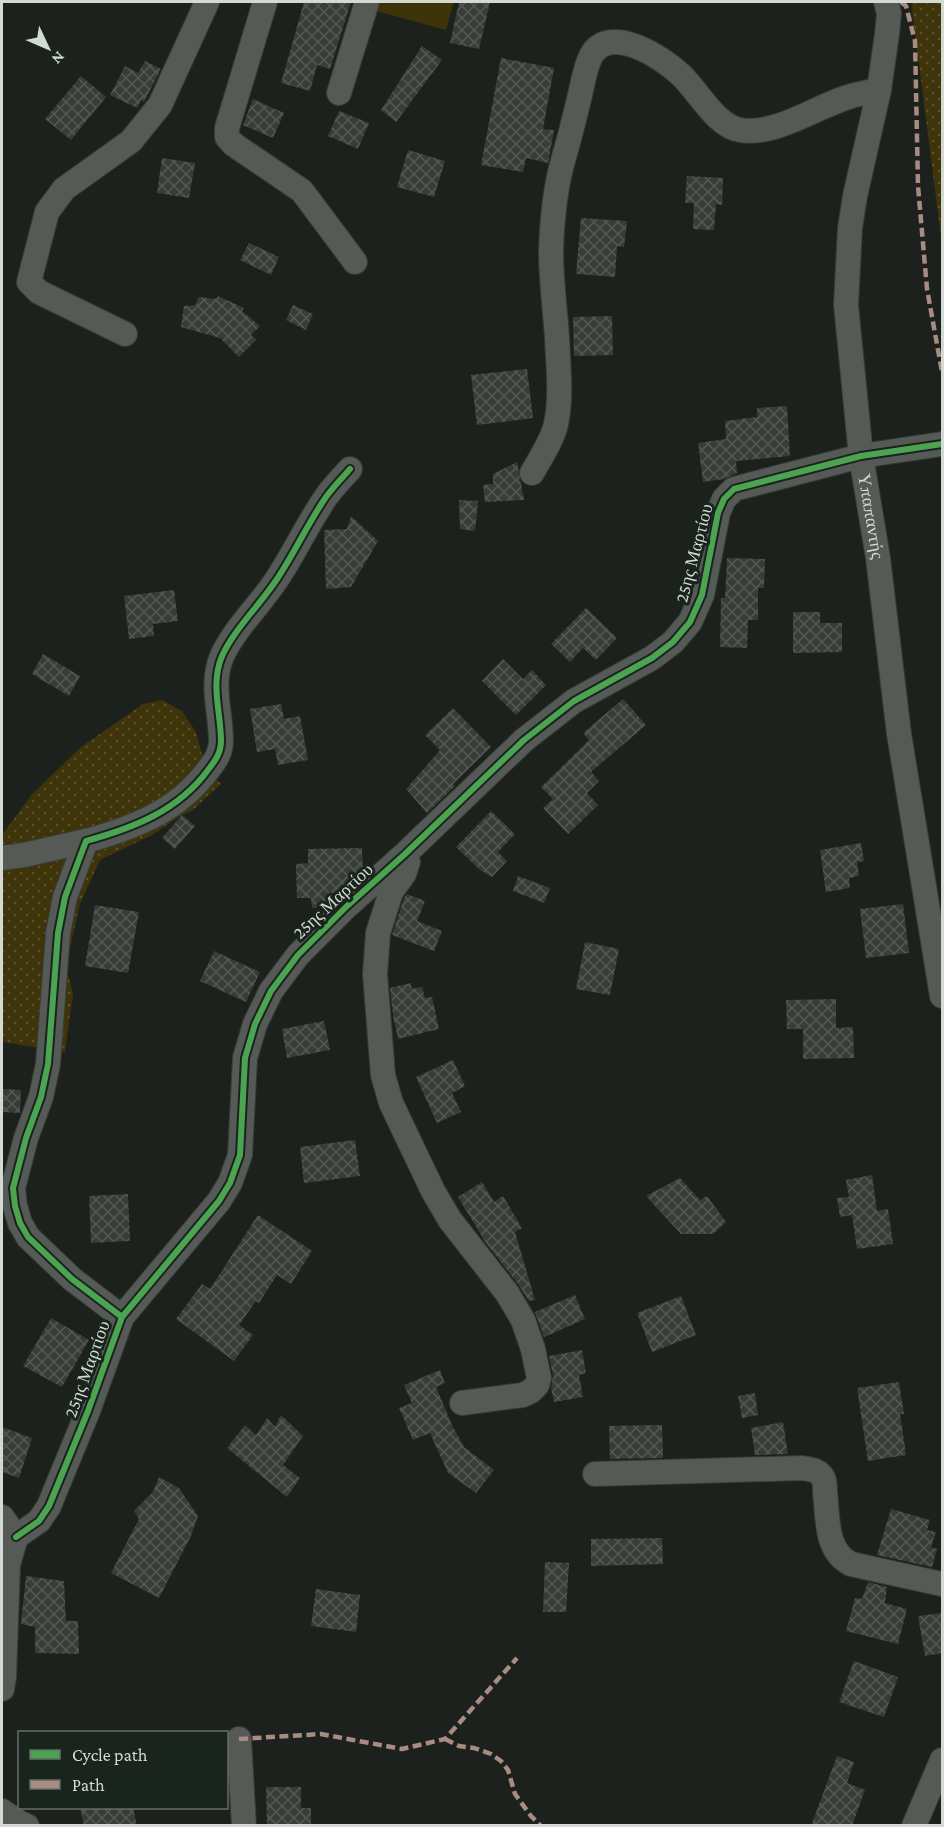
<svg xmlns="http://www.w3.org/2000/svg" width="944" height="1827" font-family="'Crimson Pro',serif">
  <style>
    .grass { fill: url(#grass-dots) }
    .park { fill: #3e3309 }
    .building { fill: url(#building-cross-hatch) }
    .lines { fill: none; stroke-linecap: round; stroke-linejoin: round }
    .minor-casing { stroke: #373c38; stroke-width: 26 }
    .minor { stroke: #555a56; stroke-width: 24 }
    .quiet { stroke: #a88b81; stroke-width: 4.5; stroke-dasharray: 9 4.5; stroke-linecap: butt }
    .cycleway-casing { stroke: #19241c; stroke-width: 10 }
    .cycleway { stroke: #4ca352; stroke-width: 6 }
    .labels { text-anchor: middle; stroke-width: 6; stroke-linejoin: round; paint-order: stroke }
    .street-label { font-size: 18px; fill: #d3dad4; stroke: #19241c }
  </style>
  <defs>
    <pattern id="grass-dots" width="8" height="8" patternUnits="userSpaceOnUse" patternTransform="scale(1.5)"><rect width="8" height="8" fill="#3e3309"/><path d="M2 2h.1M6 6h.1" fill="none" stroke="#59502c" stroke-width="1.8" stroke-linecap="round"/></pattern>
    <pattern id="building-cross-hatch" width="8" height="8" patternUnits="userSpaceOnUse" patternTransform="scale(1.5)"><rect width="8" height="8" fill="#393c38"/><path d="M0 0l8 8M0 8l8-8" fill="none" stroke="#555854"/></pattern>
  </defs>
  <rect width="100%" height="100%" fill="#1c211d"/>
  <!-- grass -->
  <path class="grass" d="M911,2H942V245Z
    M162,700L182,711L196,732L206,769L221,784L193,810L182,815L152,835L100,860L80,904L66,966L73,994L65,1052L2,1042V835L32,794L81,747L143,704Z"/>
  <!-- park -->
  <path class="park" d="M379,2H454L446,30L376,11Z"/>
  <!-- building -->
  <path class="building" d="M304,2H351L330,69L317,65L310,91L281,83Z
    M459,2H490L479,49L450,43Z
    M422,46L442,60L396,122L381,110Z
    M501,58L554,68L543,129L554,130L548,163L526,158L523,172L481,165Z
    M145,61L161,69L144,102L141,100L137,108L110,95L125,66L138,73Z
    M81,76L106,97L71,140L45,119Z
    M253,99L284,113L273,138L243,125Z
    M339,111L369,123L358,149L328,136Z
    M408,150L445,161L434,197L397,187Z
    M162,158L195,163L189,198L157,193Z
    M687,176L723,178L722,205L716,204L714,230L693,229L694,203H685Z
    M581,218L627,221L624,247L617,246L615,277L576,274Z
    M249,243L279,257L271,275L240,260Z
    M218,296L244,308L242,311L260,326L251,335L256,340L239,357L220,338L181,327L184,306L196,305L198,297L216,299Z
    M293,305L313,314L306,330L286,320Z
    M612,316L613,355L574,356L573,317Z
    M527,369L533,418L477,425L471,375Z
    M787,406L790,456L736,461L737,473L724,479L703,482L698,443L726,439L725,421L757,417V408Z
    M517,462L524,500L485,502L483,485L493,484V474Z
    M459,500L478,501L475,531L460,529Z
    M351,516L378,541L351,587L326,589L324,530L347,529Z
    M727,558L765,559L764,588H758V620H748L747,648L720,647L721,598H725Z
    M174,590L178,621L153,624L154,636L129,639L124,596Z
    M586,608L617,638L596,660L583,648L570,662L551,644Z
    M793,612H820V623H842V652L793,653Z
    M43,654L80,676L69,696L32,674Z
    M503,659L523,679L532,670L546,685L516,715L482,681Z
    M623,699L646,725L591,772L599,781L587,793L598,805L568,834L543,808L553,799L541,787L589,740L583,733Z
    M281,704L284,719L300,716L308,760L278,765L275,749L257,752L250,709Z
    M453,708L491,747L453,784L455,786L427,813L406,789L440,750L425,735Z
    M491,811L515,834L498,852L507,861L492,877L480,870L456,847Z
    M182,815L195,826L175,849L162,838Z
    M861,843L864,861L857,862L859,876L849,878L850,888L826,892L820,850Z
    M362,848L363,873L356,879H348L349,886L325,907L312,908L311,898H297L296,864L308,863V849Z
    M518,876L550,888L544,903L513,891Z
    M407,894L425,901L417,921L442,931L434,951L392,935L404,898Z
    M903,904L909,953L866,958L860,909Z
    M95,905L139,912L128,973L85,966Z
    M585,942L619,949L610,995L576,989Z
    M214,951L260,972L246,1002L200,981Z
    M411,983L412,989L422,987L425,998L432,997L439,1029L398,1039L393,1015L390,988Z
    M836,999V1028L853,1027L854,1058L803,1059V1029H787L786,1000Z
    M324,1021L330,1050L287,1058L282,1029Z
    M453,1060L465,1086L452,1093L461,1112L437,1123L416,1077Z
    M2,1089L21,1090L20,1113L2,1112Z
    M355,1140L360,1176L304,1183L300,1147Z
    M872,1175L877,1211L888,1209L893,1244L857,1249L852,1215L840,1217L837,1198L849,1197L846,1180Z
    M680,1178L700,1200L707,1196L726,1222L713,1234H681L646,1196Z
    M482,1182L494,1202L503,1196L522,1228L515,1232L535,1300L529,1301L518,1284L486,1243L458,1197Z
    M128,1194L130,1241L91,1243L89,1196Z
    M258,1215L312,1251L291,1284L277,1275L259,1303L256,1301L239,1325L253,1335L234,1361L176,1319L202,1284L210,1289Z
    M575,1295L585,1319L544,1337L535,1312Z
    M681,1296L696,1335L652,1352L637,1313Z
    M51,1318L89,1340L62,1387L23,1366Z
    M582,1350L586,1373L579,1375L583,1397L554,1402L551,1388L553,1375L549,1356Z
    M440,1370L445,1383L436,1387L452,1425L464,1447L494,1470L476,1493L448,1473L430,1433L413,1440L399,1408L412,1403L404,1385Z
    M899,1382L904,1414H900L906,1455L868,1461L857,1388Z
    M755,1393L758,1415L742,1418L738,1396Z
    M281,1415L303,1436L283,1465L300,1478L287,1497L227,1448L245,1425L256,1435L267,1418L275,1427Z
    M783,1422L788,1454L755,1455L751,1428Z
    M662,1425L663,1458L610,1459L609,1426Z
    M2,1427L32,1438L19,1478L2,1472Z
    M159,1477L179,1488L198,1516L191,1536L159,1598L111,1573L139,1519L134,1511L153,1492Z
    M891,1509L930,1520L927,1530L936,1532L931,1547L937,1549L932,1567L877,1555Z
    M662,1538L663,1564L591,1566V1539Z
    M545,1562L569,1563L566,1612H543Z
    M26,1576L64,1581L66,1621H78L79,1654L35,1653V1627L21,1624Z
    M868,1582L887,1587L885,1603L907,1609L898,1644L846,1631L855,1598L862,1599Z
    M316,1589L360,1595L356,1632L311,1626Z
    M942,1613V1653L925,1656L918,1616Z
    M854,1661L898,1677L884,1717L839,1702Z
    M837,1756L854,1762L847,1783L865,1790L852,1826H811Z
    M266,1787H301V1808H311V1826H267Z
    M80,1808H133L137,1826H84Z"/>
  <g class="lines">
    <defs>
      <g id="minor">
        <path d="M265,2L227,128V137L233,144L302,191L355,262"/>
        <path id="s1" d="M886,2L889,13L887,34L879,90L855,196L850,228L846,305L861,456L878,558L899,734L942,996"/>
        <path d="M339,93L367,2"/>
        <path d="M125,334L39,292L29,282L47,212L64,189L131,141L160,105L207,2"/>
        <path d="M532,473C541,457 552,441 556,424C562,396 558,365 557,337C555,309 551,280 551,251C552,220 555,187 564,157C570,136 575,116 580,95C583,82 585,68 591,56C609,22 663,58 681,75C698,91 716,126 740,130C775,136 816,107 848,97C858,94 869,92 879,90"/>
        <path d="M2,858L24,855L86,841"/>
        <path d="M407,859L408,862L404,874L391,892L378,933L375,974L383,1075L391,1103L433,1191L450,1220L507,1293L523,1320L533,1349L539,1378L537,1385L531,1391L523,1395L462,1403"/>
        <path d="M122,1317L72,1279L28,1237L20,1223L15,1206L13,1188L26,1138L41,1097L48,1064L58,933L65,897L86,841C133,828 178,811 208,770C215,761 221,753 221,741C221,712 210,685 222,656C235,628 260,605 277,579C295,552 308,523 326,497C333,487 342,478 350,469"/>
        <path d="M595,1474L802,1468C808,1469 816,1470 820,1474C825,1478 825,1486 825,1492C828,1518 825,1551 851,1564L942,1584"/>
        <path d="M2,1517L16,1537"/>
        <path d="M16,1537L39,1521L49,1506L88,1411L122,1317L219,1201L230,1183L240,1155L245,1058L255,1024L271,991L298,955L346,907L405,854L524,740L574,701L652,658L673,642L690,622L702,595L718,513L724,499L734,489L861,456L942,444"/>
        <path d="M2,1689L4,1677L8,1565L16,1537"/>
        <path d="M239,1739L244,1826"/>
        <path d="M2,1811L20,1823L27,1826"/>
        <path d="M914,1826L942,1760"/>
      </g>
    </defs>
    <!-- minor casing -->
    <use href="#minor" class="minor-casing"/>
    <!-- minor -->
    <use href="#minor" class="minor"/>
    <!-- quiet -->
    <path class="quiet" d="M901,2L906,6L915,41L918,186L927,289L942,372
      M239,1739L321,1734L402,1749L445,1739L517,1658
      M445,1739L459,1746L474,1748L491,1754L501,1761L508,1770L515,1794L531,1816L541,1826"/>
    <defs>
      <path id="cycleway" d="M122,1317L72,1279L28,1237L20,1223L15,1206L13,1188L26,1138L41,1097L48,1064L58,933L65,897L86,841C133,828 178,811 208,770C215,761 221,753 221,741C221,712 210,685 222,656C235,628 260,605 277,579C295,552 308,523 326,497C333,487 342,478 350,469
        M16,1537L39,1521L49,1506L88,1411L122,1317L219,1201L230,1183L240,1155L245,1058L255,1024L271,991L298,955L346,907L405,854L524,740L574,701L652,658L673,642L690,622L702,595L718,513L724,499L734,489L861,456L942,444"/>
    </defs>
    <!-- cycleway casing -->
    <use href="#cycleway" class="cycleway-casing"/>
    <!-- cycleway -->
    <use href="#cycleway" class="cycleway"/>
  </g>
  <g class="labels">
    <!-- street labels -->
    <g class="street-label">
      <text dy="6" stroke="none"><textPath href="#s1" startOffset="520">Υπαπαντής</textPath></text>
      <text transform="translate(694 553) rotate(-75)" y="6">25ης Μαρτίου</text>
      <text transform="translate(333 901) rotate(-43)" y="6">25ης Μαρτίου</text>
      <text transform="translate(87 1369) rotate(-70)" y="6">25ης Μαρτίου</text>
    </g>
  </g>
  <!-- border -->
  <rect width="944" height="1827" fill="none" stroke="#d3dad4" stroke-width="6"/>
  <!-- legend -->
  <rect x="18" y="1731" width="210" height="78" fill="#19241c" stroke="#636d66" stroke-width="1.5"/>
  <rect x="30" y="1750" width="30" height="9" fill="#4ca352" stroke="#636d66" stroke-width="1.5"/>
  <text x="72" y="1761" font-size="18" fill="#d3dad4">Cycle path</text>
  <rect x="30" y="1780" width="30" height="9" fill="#a88b81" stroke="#636d66" stroke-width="1.5"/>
  <text x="72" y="1791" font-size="18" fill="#d3dad4">Path</text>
  <!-- north arrow -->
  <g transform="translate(48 48) rotate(134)" stroke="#19241c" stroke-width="4.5" paint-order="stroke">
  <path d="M0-4.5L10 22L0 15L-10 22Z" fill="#d3dad4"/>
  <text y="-9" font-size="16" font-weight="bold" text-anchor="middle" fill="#d3dad4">N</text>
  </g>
</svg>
